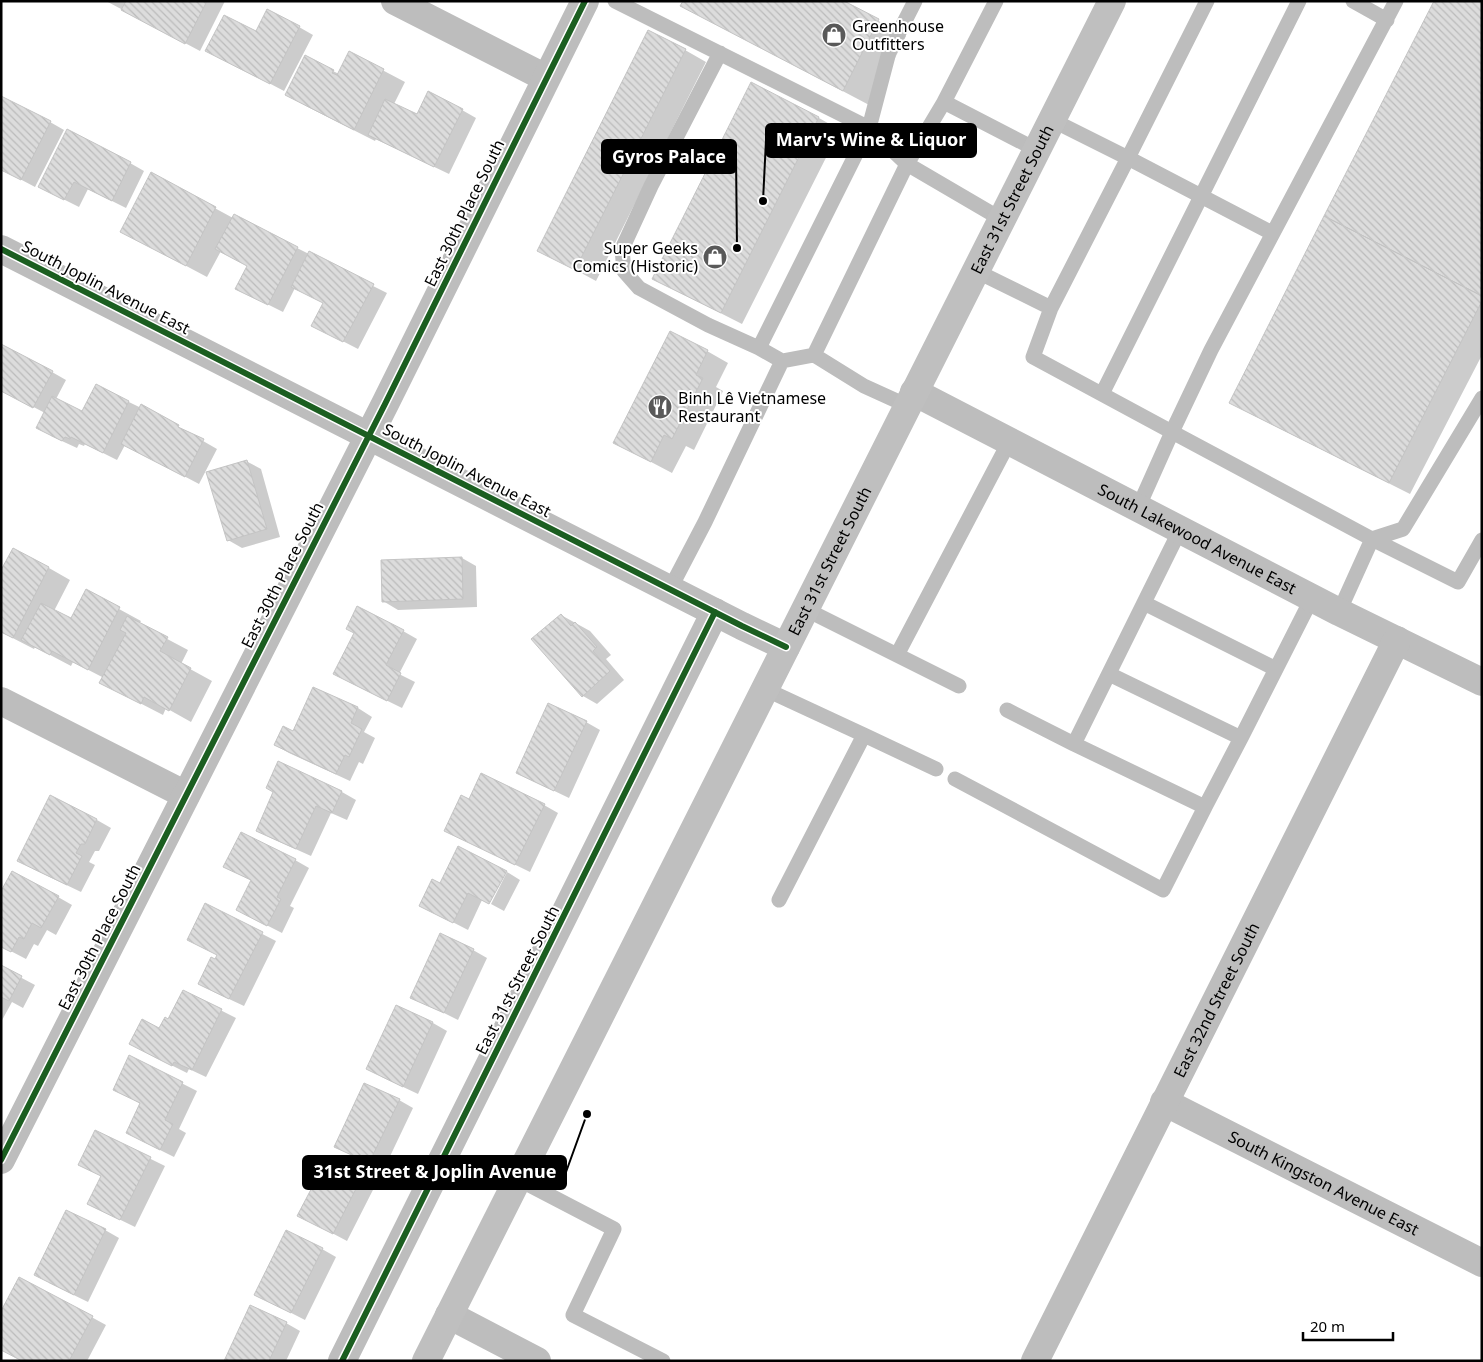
<svg xmlns="http://www.w3.org/2000/svg" width="1483" height="1362" font-family="'Noto Sans',sans-serif">
  <style>
    .shadow { fill: #0003 }
    .building { fill: url(#building-back-hatch); stroke: #c4c4c4 }
    .lines { fill: none; stroke-linecap: round; stroke-linejoin: round }
    .lane { stroke: #bdbdbd; stroke-width: 15 }
    .street { stroke: #bdbdbd; stroke-width: 28 }
    .secondary { stroke: #bfbfbf; stroke-width: 28 }
    .cycleway-casing { stroke: #fff; stroke-width: 9 }
    .cycleway { stroke: #1b5e20; stroke-width: 6 }
    .labels { text-anchor: middle; stroke-width: 4; stroke-linejoin: round; paint-order: stroke }
    .poi-label { font-size: 16px; fill: #000; stroke: #fff; text-anchor: start }
    .street-label { font-size: 16px; fill: #000; stroke: #fff }
    .leader { fill: none; stroke: #000; stroke-width: 2 }
    .callout-dot { fill: #000; stroke: #fff; stroke-width: 2 }
    .callout { fill: #000; stroke: #000; stroke-width: 2 }
    .callout-label { font-size: 18px; text-anchor: middle; font-weight: bold; fill: #fff }
  </style>
  <defs>
    <pattern id="building-back-hatch" width="6" height="6" patternUnits="userSpaceOnUse" patternTransform="scale(1.25)"><rect width="6" height="6" fill="#dcdcdc"/><path d="M-1 5l2 2M0 0l6 6M5-1l2 2" fill="none" stroke="#bbb"/></pattern>
  </defs>
  <rect width="100%" height="100%" fill="#fff"/>
  <!-- shadow -->
  <path class="shadow" d="M106,1H225L200,51Z
    M842,1L906,36L871,106L710,21Z
    M1482,1V355L1410,494L1251,414L1230,402Z
    M299,27L313,35L284,91L221,58L256,33Z
    M685,50L706,62L596,281L539,250Z
    M350,53L405,82L394,104L417,116L462,110L476,118L449,174L376,139L375,141L308,107L287,95L333,71L339,74Z
    M751,84L819,118L840,130L742,324L675,290L654,278Z
    M50,122L64,130L35,187L1,169Z
    M130,163L144,171L126,208L88,189L79,207L39,187Z
    M152,174L233,218L297,248L387,293L358,349L327,333L324,303L295,288L283,312L251,296L248,266L221,251L207,277L143,243Z
    M707,351L728,363L716,387L723,391L694,450L686,446L672,473L615,443Z
    M52,372L66,380L56,399L83,413L96,386L170,422L217,449L199,484L125,445L117,460L85,444L84,446L79,444L77,448L51,436L45,413L1,390Z
    M246,461L261,469L280,537L242,548L228,540Z
    M462,558L476,566L477,607L398,610L383,601Z
    M49,568L70,580L54,611L71,620L86,591L141,621L139,624L188,650L181,664L212,681L191,722L166,708L163,715L101,683L104,678L73,662L71,666L35,647L34,649L1,632V573Z
    M561,615L590,631L611,655L606,659L624,680L597,704L583,696Z
    M403,631L417,639L399,674L415,682L402,708L349,682Z
    M314,688L358,708L372,717L364,732L375,738L363,764L359,762L350,781L289,753L275,745L294,732Z
    M586,722L600,730L569,798L517,773Z
    M279,763L342,792L356,800L347,820L331,813L311,856L271,838L257,830L275,792Z
    M470,800L544,805L558,813L530,872L460,838Z
    M97,820L111,828L99,851H95L89,862L95,865L81,892L33,869Z
    M459,848L482,900L468,930L435,913L441,885Z
    M295,860L309,868L290,906L294,908L282,933L237,910L252,881L239,874Z
    M507,872L520,880L504,911L491,904Z
    M58,897L72,905L56,935L47,930L38,946L34,944L26,959L1,946Z
    M206,905L276,941L244,1006L214,992L216,961L218,955Z
    M473,950L487,958L458,1020L412,997Z
    M1,967L35,985L23,1008L12,1002L1,1022Z
    M183,991L236,1018L206,1077L189,1069L187,1073L145,1052L160,1029L169,1020Z
    M397,1006L433,1023L447,1031L418,1094L382,1077Z
    M130,1057L197,1091L179,1129L186,1133L174,1157L142,1141L141,1104L114,1089Z
    M399,1100L413,1108L383,1171L336,1147Z
    M96,1132L165,1166L135,1227L88,1204L102,1176Z
    M362,1176L376,1184L347,1241L313,1223Z
    M105,1230L119,1238L88,1302L49,1283Z
    M322,1249L336,1257L305,1320L256,1295Z
    M20,1278L106,1325L87,1361H24Z
    M251,1307L286,1323L300,1331L286,1361H225Z"/>
  <!-- building -->
  <path class="building" d="M126,1H207L185,44L121,10Z
    M683,1H844L879,19L843,91L680,6Z
    M1434,1H1482V296L1324,216Z
    M267,9L300,26L270,84L205,51L224,15L256,31Z
    M648,30L686,49L575,270L537,251Z
    M349,51L384,69L354,130L285,95L305,55L334,70L332,73L337,75Z
    M751,82L819,117L721,313L652,279Z
    M428,91L463,109L434,167L368,135L385,99L417,114Z
    M1,96L51,121L21,180L1,170Z
    M67,129L131,162L112,201L74,182L64,200L38,187Z
    M151,172L216,207L186,266L120,232Z
    M234,214L298,247L268,305L235,289L247,266L215,249Z
    M1324,216L1482,296V301L1389,483L1229,403Z
    M309,251L374,284L343,342L311,326L323,303L291,287Z
    M670,331L708,350L696,375L703,378L672,439L664,435L651,462L613,443Z
    M1,344L53,371L33,408L1,391Z
    M96,384L129,401L103,453L71,437L70,439L65,437L62,441L36,428L52,396L82,411Z
    M141,404L179,425L178,427L204,439L185,477L121,444Z
    M247,460L267,529L227,541L206,472Z
    M13,548L49,567L13,638L1,632V570Z
    M462,557L463,599L382,602L381,560Z
    M86,589L120,607L88,670L52,651L50,655L21,640L41,603L71,618Z
    M357,606L404,630L386,665L401,673L387,701L333,674L354,633L346,629Z
    M561,614L571,626L575,622L597,647L593,651L610,671L582,697L531,639Z
    M127,616L168,637L160,651L191,668L169,711L144,697L141,704L99,683L126,633L120,630Z
    M313,687L358,707L351,723L362,729L349,757L345,755L336,774L274,745L283,726L293,731Z
    M548,703L587,721L554,791L516,773Z
    M278,761L342,791L332,813L316,806L296,849L256,831L273,792L266,788Z
    M481,773L545,804L515,865L444,831L461,795L469,799Z
    M50,795L97,819L85,844H81L76,853L82,856L67,885L17,861Z
    M241,832L296,859L277,897L281,899L267,926L236,910L251,880L223,867Z
    M458,846L507,871L489,904L468,893L453,923L419,906L432,879L440,883Z
    M12,871L59,896L41,928L32,923L24,939L19,937L11,952L1,947V891Z
    M205,903L263,932L229,999L198,984L211,957L215,959L217,955L187,940Z
    M440,933L474,949L444,1013L410,998Z
    M1,965L22,976L9,1001L1,997Z
    M183,990L222,1009L192,1070L174,1062L172,1066L129,1044L142,1019L159,1028L165,1017L168,1019Z
    M396,1005L433,1022L403,1087L366,1069Z
    M129,1055L183,1082L165,1120L173,1124L160,1150L126,1133L140,1103L113,1090Z
    M364,1083L400,1099L369,1163L334,1147Z
    M95,1130L151,1157L120,1220L87,1204L101,1176L78,1165Z
    M328,1157L363,1175L333,1234L297,1216Z
    M66,1210L106,1229L74,1295L34,1275Z
    M286,1230L323,1248L291,1313L254,1295Z
    M19,1277L93,1316L69,1361H22L1,1350V1311Z
    M250,1305L287,1322L269,1361H224Z"/>
  <g class="lines">
    <!-- lane -->
    <path class="lane" d="M615,1L869,128L889,52L915,1
      M1207,1L1128,158L1272,233
      M1353,1L1387,20
      M720,53L651,186L622,249L624,271L639,288L708,325L759,348
      M944,102L996,1
      M976,271L1051,308L1033,357L1172,432L1138,508
      M1051,308L1128,158L1052,120
      M814,355L907,164L944,102L1037,150
      M1102,394L1299,1
      M908,406L864,386L814,355L782,361L759,348L869,128L907,164L1001,219
      M1372,539L1403,529L1482,398
      M1372,539L1458,582L1482,540
      M670,589L705,522L782,361
      M1144,603L1276,669L1312,598
      M805,609L959,686
      M1339,612L1372,539L1172,432L1211,350L1396,1
      M897,655L1009,442
      M1109,674L1241,738L1276,669
      M765,689L864,735L779,900
      M1007,710L1074,744L1180,530
      M864,735L936,769
      M1074,744L1205,807L1241,738
      M955,779L1163,890L1205,807
      M518,1179L614,1229L573,1315L663,1361"/>
    <!-- street -->
    <g class="street">
      <path d="M395,1L546,78"/>
      <path d="M1,249L742,626L786,647"/>
      <path id="s1" d="M914,392L1339,612L1482,682"/>
      <path d="M1,701L186,795"/>
      <path id="s2" d="M1164,1102L1482,1263"/>
      <path d="M1,1160L385,404L585,1"/>
      <path d="M449,1315L537,1361"/>
      <path d="M342,1361L715,612"/>
      <path id="s3" d="M1035,1361L1397,640"/>
    </g>
    <!-- secondary -->
    <path class="secondary" id="s4" d="M426,1361L1112,1"/>
    <defs>
      <path id="cycleway" d="M1,249L742,626L786,647
        M1,1160L385,404L585,1
        M342,1361L715,612"/>
    </defs>
    <!-- cycleway casing -->
    <use href="#cycleway" class="cycleway-casing"/>
    <!-- cycleway -->
    <use href="#cycleway" class="cycleway"/>
  </g>
  <!-- icons -->
  <defs>
    <symbol id="shop-disc" viewBox="-11 -11 22 22"><circle r="9.5" fill="#595959" stroke="#fff"/><path d="M-5-2.5h2.3a2.7 3.5 0 0 1 5.4 0H5L5.5 6h-11ZM-1.5-2.5h3a1.5 2.3 0 0 0-3 0Z" fill="#fff"/></symbol>
    <symbol id="restaurant-disc" viewBox="-11 -11 22 22"><circle r="9.5" fill="#595959" stroke="#fff"/><path d="M-5-6h1v4h1v-4h1v4h1v-4h1v5L-1.5 .5V6h-2V.5L-5-1ZM5-6V6H3V1.5H1.5Q1.5-4 5-6Z" fill="#fff"/></symbol>
  </defs>
  <g fill-rule="evenodd">
    <use href="#shop-disc" x="820" y="21" width="28" height="28"/>
    <use href="#shop-disc" x="701" y="243" width="28" height="28"/>
    <use href="#restaurant-disc" x="646" y="393" width="28" height="28"/>
  </g>
  <g class="labels">
    <!-- poi labels -->
    <g class="poi-label">
      <text x="852" y="32">Greenhouse<tspan x="852" dy="18">Outfitters</tspan></text>
      <text x="698" y="254" text-anchor="end">Super Geeks<tspan x="698" dy="18">Comics (Historic)</tspan></text>
      <text x="678" y="404">Binh Lê Vietnamese<tspan x="678" dy="18">Restaurant</tspan></text>
    </g>
    <!-- street labels -->
    <g class="street-label">
      <text dy="6" stroke="none"><textPath href="#s4" startOffset="1301">East 31st Street South</textPath></text>
      <text transform="translate(464 213) rotate(-64)" y="6">East 30th Place South</text>
      <text transform="translate(106 287) rotate(27)" y="6">South Joplin Avenue East</text>
      <text transform="translate(467 470) rotate(27)" y="6">South Joplin Avenue East</text>
      <text dy="6" stroke="none"><textPath href="#s1" startOffset="319">South Lakewood Avenue East</textPath></text>
      <text dy="6" stroke="none"><textPath href="#s4" startOffset="896">East 31st Street South</textPath></text>
      <text transform="translate(282 575) rotate(-63)" y="6">East 30th Place South</text>
      <text transform="translate(99 937) rotate(-63)" y="6">East 30th Place South</text>
      <text transform="translate(517 980) rotate(-63)" y="6">East 31st Street South</text>
      <text dy="6" stroke="none"><textPath href="#s3" startOffset="404">East 32nd Street South</textPath></text>
      <text dy="6" stroke="none"><textPath href="#s2" startOffset="179">South Kingston Avenue East</textPath></text>
    </g>
  </g>
  <!-- callouts -->
  <path class="leader" d="M763 201L766 140M737 248L736 157M587 1114L566 1172"/>
  <g class="callout-dot">
    <circle cx="763" cy="201" r="5"/>
    <circle cx="737" cy="248" r="5"/>
    <circle cx="587" cy="1114" r="5"/>
  </g>
  <g class="callout">
    <rect x="766" y="124" width="210" height="33" rx="5"/>
    <rect x="602" y="140" width="134" height="33" rx="5"/>
    <rect x="303" y="1156" width="263" height="33" rx="5"/>
  </g>
  <g class="callout-label">
    <text x="871" y="146">Marv's Wine &amp; Liquor</text>
    <text x="669" y="163">Gyros Palace</text>
    <text x="435" y="1178">31st Street &amp; Joplin Avenue</text>
  </g>
  <!-- border -->
  <rect width="1483" height="1362" fill="none" stroke="#000000" stroke-width="5"/>
  <!-- scale -->
  <path d="M1303 1332v8h90v-8" fill="none" stroke="#000000" stroke-width="2.5"/>
  <text x="1310" y="1332" font-size="15" fill="#000000" stroke="#ffffff" stroke-width="4" paint-order="stroke">20 m</text>
</svg>
